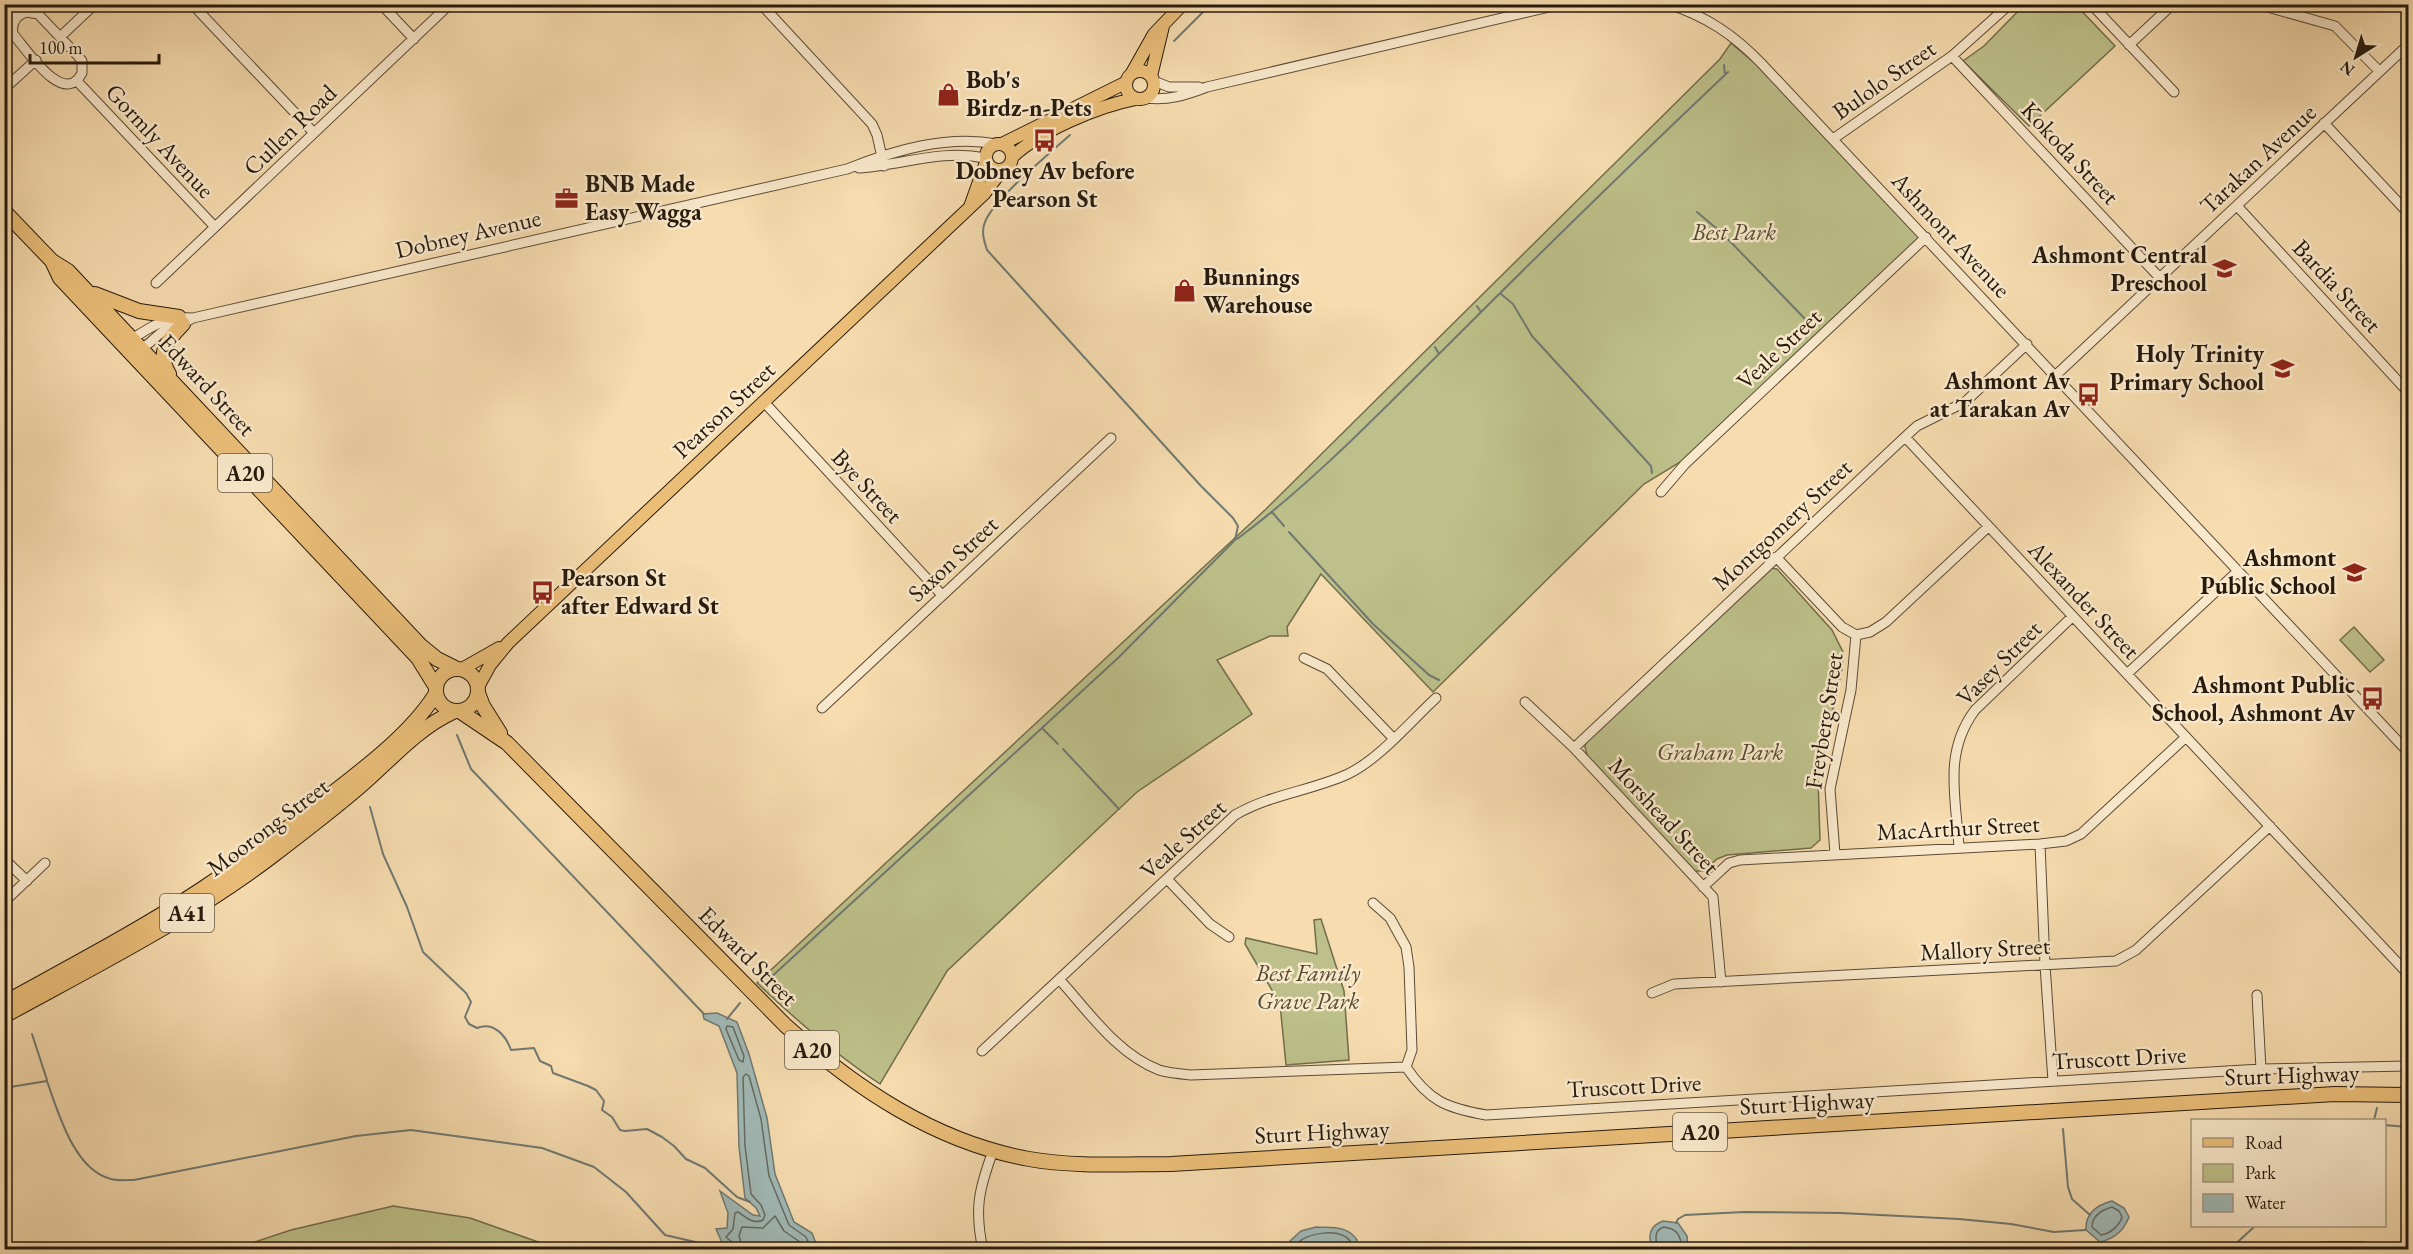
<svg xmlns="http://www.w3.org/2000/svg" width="2413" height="1254" font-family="'EB Garamond',serif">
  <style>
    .green { fill: #bdc08a; stroke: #726d4c; stroke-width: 1.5 }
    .water { fill: #a1b9b6; stroke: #707972; stroke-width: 1.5 }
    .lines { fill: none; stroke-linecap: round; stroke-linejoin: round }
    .shore { stroke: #646a62; stroke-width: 1.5 }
    .stream { stroke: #707972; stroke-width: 2 }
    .minor-casing { stroke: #5b4a36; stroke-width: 11 }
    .major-casing { stroke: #271a0d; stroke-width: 14 }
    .highway-casing { stroke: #271a0d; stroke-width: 16 }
    .minor { stroke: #f9e8cb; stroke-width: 9 }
    .major { stroke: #ebbe78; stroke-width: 12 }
    .highway { stroke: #ebbe78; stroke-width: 14 }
    .labels { text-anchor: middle; stroke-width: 5; stroke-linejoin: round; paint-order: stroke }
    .shield { fill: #f9e8cb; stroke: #665846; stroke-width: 1.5 }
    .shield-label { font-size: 22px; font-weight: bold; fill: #271a0d }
    .poi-label { font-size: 24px; font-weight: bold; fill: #271a0d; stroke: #f9e8cb; text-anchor: end }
    .street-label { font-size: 24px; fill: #271a0d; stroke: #f9e8cb }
    .park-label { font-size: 24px; font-style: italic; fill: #544c32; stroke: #f9e8cb }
  </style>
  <rect width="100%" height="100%" fill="#f6dcaf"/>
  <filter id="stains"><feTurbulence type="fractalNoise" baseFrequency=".00333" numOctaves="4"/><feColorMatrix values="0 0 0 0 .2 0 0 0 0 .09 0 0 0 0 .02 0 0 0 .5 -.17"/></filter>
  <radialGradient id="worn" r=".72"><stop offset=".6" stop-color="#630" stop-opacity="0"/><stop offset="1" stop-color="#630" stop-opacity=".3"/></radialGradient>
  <!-- green -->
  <path class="green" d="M2025,4L2076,5L2115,46L2029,126L1963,61L1984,46Z
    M1731,43L1758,66L1924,237L1682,461L1644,484L1433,692L1321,574L1287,627L1288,636H1270L1217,660L1252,714L1137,792L947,971L880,1084C835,1054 796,1020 757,983L1266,509L1720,59Z
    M1770,568L1777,569L1832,630L1843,652L1842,669L1818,778L1820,840L1811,848L1727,855L1717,859L1704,871H1692L1588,758L1585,747L1586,741Z
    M2354,627L2384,660L2370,672L2340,640Z
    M1321,919L1344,991L1349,1060L1286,1065L1280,1004L1245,944L1246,938L1317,954L1314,920Z
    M393,1206L470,1218L541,1243L549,1249H238L246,1245L291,1230Z"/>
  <!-- water -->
  <path class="water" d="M717,1013L737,1022L749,1054L767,1118L775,1174L794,1222L812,1233L818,1249L737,1250L723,1245L716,1229L727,1228L728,1213L720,1191L753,1215L760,1216L756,1208L745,1198L739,1147L737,1073L719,1026L704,1019L703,1014Z
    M2112,1201L2124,1208L2129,1217C2124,1230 2114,1239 2100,1242L2086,1230C2085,1213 2097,1205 2112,1201Z
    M1663,1221L1678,1223L1687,1236L1688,1249H1652C1648,1236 1649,1226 1663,1221Z
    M1316,1227C1332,1228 1347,1225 1357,1240L1355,1249L1290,1248L1289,1242L1301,1231Z"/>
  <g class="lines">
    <!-- shore -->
    <path class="shore" d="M727,1026L733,1027L744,1056L743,1062L739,1060L726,1029Z
      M2112,1207L2119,1211L2122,1217C2120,1225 2110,1234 2101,1235L2092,1227C2092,1215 2102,1210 2112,1207Z
      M735,1250L734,1244L726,1237L733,1229L735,1213L738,1212C746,1217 753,1225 763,1220L765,1215L761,1205L751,1194L745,1146L743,1077L746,1074L749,1076L761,1119L769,1176L789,1225L806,1237L812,1250
      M743,1250L739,1236L742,1227L763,1228L775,1216L784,1231L800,1242L804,1250
      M1296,1250V1244C1307,1233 1340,1227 1350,1241V1250
      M1657,1250C1657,1240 1652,1231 1664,1227C1678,1229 1681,1236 1682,1250"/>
    <!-- stream -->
    <path class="stream" d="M1174,41L1211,4
      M1724,65L1725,74
      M1697,212L1723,234L1808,322
      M1501,294L1513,304L1532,336L1651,466L1652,473
      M1477,306L1481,312
      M1435,347L1439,354
      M1272,512L1284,526
      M1289,532L1373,624L1429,675L1439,680
      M1237,539C1314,482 1382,410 1451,342C1542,251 1634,161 1728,72
      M1043,729L1058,744
      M457,735L471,769L704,1014
      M1063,749L1119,809
      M370,807L383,854L407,907L423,952L466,993L471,1002L465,1017L469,1024L477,1028C494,1021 506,1036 511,1050L534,1048L540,1061L551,1066L553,1073L588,1086L596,1090L604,1101L602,1110L612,1117L620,1130L625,1131L647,1129L662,1137L674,1146L686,1159L705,1168L737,1197L750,1202
      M768,980L1118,658L1235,540L1238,526L1233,518L1201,486L987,250C984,241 981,231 985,222C993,200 1051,152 1070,135
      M727,1019L740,1003
      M32,1034L47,1080
      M4,1088L47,1081C58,1112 74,1170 111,1179C118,1181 127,1180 134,1180L356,1136L411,1130L542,1148L594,1167L626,1192L665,1235L730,1250
      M2374,1120L2377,1108
      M2384,1125L2408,1127
      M2063,1129L2068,1187L2072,1199L2090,1215
      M1676,1223L1678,1219L1685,1215L1744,1212L1841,1213L1959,1219L2011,1224L2054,1232L2086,1230
      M1356,1244L1376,1250
      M1272,1248H1290
      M376,1250H396
      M1255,1250L1264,1249
      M1500,1250L1544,1248L1575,1250
      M2229,1250L2255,1226
      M2270,1250L2325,1242H2361L2408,1249"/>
    <defs>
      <path id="minor" d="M8,4L18,16
        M192,4L314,133
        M381,4L414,39
        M761,4L872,124L877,135L884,166
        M1668,4C1706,16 1734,35 1761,63L2408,752
        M2091,4L2174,92
        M2257,4L2335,26L2379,71
        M27,12L38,14L78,56L82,61V73C64,108 27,50 13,34C11,23 16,15 27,12Z
        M60,37L95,4
        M2129,45L2173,4
        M1952,56L2159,277
        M77,81L215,227
        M1154,81L1169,87H1199
        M4,89L36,60
        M1146,98C1168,101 1186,95 1207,87L1562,4
        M2324,123L2408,213
        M1833,139L1952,56L2010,4
        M859,168C902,165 942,149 985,158
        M2238,207L2408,392
        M156,283L450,4
        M131,343L132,339C153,325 168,316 193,318L847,169C895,150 946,135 997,144
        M136,349C148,348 155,336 165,330C174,325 184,324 193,318
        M2056,375L2408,45
        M764,402L942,595
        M1905,437L2408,974
        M1661,492L1685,464L1926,237
        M1776,557L1842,627L1856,635
        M1856,635L1870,632L1886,622L1988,527
        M1304,658L1327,669L1393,738
        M2127,674L2238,571
        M1525,702L1574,748L1713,897L1721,982
        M822,708L1111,438
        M1574,748L1905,437L1917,426L1965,402L2027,344
        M2040,844L2045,965L2053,1081
        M1959,848C1956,797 1943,753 1975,710L2073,616
        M1835,854L1830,789L1851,690L1856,635
        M4,859L27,881
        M1167,879L1210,924L1229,937
        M1703,887L1729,863L1740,860L2040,844L2066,841L2081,834L2186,737
        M4,902L45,863
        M1373,903L1390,918L1406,947L1409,967L1412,1050L1406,1067
        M1059,979C1088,1011 1117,1054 1159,1070C1169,1073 1181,1074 1191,1075L1406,1067
        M1652,993L1674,984L2116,961L2136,950L2270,826
        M2257,995L2261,1069
        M982,1051L1235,815C1271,794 1311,791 1348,774C1379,759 1410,722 1436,698
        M1406,1067C1429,1101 1446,1108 1486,1115L2261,1069L2408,1066
        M983,1250C974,1209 979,1189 993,1151"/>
      <path id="major" d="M1126 85a14 14 0 1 1 28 0a14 14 0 1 1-28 0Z
        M1132,73L1154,34L1183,4
        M1151,76L1163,26
        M986 157a13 13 0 1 1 26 0a13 13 0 1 1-26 0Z
        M1002,144L1125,83
        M1012,157C1040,131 1098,106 1135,99
        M971,204L986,162
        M462,669L499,648
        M478,687L490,665L508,643L984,194L1002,170"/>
      <path id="highway" d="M4,211L52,261L68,271L421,646L437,659L455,668
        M52,261L60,278L418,658L436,687
        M95,294L139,311L179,317
        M169,374C156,353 168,339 183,324
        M436 690a21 21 0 1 1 42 0a21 21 0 1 1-42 0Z
        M478,693L483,706L500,733
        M461,712L507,743L785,1025C855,1088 935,1142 1029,1159C1073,1167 1126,1164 1171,1164L2335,1094L2408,1095
        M4,1003C71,966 138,931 202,889C246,860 288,828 330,795C366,767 411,733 435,695
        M4,1016C95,966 189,919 271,857C300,835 330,812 357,789C388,763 416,729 453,712"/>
    </defs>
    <!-- minor casing -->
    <use href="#minor" class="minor-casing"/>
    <!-- major casing -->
    <use href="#major" class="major-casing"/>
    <!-- highway casing -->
    <use href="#highway" class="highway-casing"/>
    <!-- minor -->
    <use href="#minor" class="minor"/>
    <!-- major -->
    <use href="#major" class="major"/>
    <!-- highway -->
    <use href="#highway" class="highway"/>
  </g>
  <!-- icons -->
  <defs>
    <symbol id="shop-bare" viewBox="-9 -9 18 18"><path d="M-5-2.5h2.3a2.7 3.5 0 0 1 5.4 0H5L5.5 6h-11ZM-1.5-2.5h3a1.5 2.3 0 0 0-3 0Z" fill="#8f2418" stroke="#f9e8cb" stroke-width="2.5" paint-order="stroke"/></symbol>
    <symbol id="bus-bare" viewBox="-9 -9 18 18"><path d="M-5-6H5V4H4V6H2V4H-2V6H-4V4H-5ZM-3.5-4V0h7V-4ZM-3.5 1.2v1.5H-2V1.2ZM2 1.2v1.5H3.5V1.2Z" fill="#8f2418" stroke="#f9e8cb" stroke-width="2.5" paint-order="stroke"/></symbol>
    <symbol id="office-bare" viewBox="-9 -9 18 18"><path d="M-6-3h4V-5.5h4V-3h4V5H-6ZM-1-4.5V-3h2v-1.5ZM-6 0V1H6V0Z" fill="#8f2418" stroke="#f9e8cb" stroke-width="2.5" paint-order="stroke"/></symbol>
    <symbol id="school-bare" viewBox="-9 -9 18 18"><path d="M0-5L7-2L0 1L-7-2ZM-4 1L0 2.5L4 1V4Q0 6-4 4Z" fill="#8f2418" stroke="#f9e8cb" stroke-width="2.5" paint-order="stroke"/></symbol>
  </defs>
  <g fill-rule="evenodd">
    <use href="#shop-bare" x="932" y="78" width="33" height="33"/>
    <use href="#bus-bare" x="1028" y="124" width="33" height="33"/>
    <use href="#office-bare" x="550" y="182" width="33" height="33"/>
    <use href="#school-bare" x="2208" y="252" width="33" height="33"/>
    <use href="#shop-bare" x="1168" y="274" width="33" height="33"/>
    <use href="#school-bare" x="2266" y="352" width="33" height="33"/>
    <use href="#bus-bare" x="2072" y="378" width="33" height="33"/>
    <use href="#school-bare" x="2338" y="556" width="33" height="33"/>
    <use href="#bus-bare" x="526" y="576" width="33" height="33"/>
    <use href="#bus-bare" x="2356" y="682" width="33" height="33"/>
  </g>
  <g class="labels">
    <!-- shield labels -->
    <g class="shield">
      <rect x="218" y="454" width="54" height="38" rx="4.5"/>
      <rect x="160" y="894" width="54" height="38" rx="4.5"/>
      <rect x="785" y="1031" width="54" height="38" rx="4.5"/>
      <rect x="1673" y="1113" width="54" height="38" rx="4.5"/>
    </g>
    <g class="shield-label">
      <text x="245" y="481">A20</text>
      <text x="187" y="921">A41</text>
      <text x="812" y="1058">A20</text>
      <text x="1700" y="1140">A20</text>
    </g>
    <!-- poi labels -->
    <g class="poi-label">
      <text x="966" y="88" text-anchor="start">Bob's<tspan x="966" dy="28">Birdz-n-Pets</tspan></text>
      <text x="1045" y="179" text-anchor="middle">Dobney Av before<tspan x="1045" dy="28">Pearson St</tspan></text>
      <text x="585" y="192" text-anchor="start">BNB Made<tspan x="585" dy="28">Easy Wagga</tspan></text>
      <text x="2207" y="263">Ashmont Central<tspan x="2207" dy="28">Preschool</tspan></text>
      <text x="1203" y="285" text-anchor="start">Bunnings<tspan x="1203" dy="28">Warehouse</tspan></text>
      <text x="2264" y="362">Holy Trinity<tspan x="2264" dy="28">Primary School</tspan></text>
      <text x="2070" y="389">Ashmont Av<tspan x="2070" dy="28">at Tarakan Av</tspan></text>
      <text x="2336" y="566">Ashmont<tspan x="2336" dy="28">Public School</tspan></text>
      <text x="561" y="586" text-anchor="start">Pearson St<tspan x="561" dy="28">after Edward St</tspan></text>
      <text x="2355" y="693">Ashmont Public<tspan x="2355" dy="28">School, Ashmont Av</tspan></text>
    </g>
    <!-- street labels -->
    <g class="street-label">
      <text transform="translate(1884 80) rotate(-35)" y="8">Bulolo Street</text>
      <text transform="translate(290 130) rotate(-44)" y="8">Cullen Road</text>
      <text transform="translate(160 141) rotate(47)" y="8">Gormly Avenue</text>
      <text transform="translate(2070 153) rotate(47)" y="8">Kokoda Street</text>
      <text transform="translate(2258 159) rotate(-43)" y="8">Tarakan Avenue</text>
      <text transform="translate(468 234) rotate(-13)" y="8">Dobney Avenue</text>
      <text transform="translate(1951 235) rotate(47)" y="8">Ashmont Avenue</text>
      <text transform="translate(2337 286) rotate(47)" y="8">Bardia Street</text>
      <text transform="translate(1779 349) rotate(-43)" y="8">Veale Street</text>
      <text transform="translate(207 385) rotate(47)" y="8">Edward Street</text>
      <text transform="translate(724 410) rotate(-43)" y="8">Pearson Street</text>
      <text transform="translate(867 486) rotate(47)" y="8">Bye Street</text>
      <text transform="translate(1782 525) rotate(-43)" y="8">Montgomery Street</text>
      <text transform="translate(953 559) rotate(-43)" y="8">Saxon Street</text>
      <text transform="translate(2084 600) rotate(47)" y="8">Alexander Street</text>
      <text transform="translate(1999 663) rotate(-45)" y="8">Vasey Street</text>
      <text transform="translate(1824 721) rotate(-81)" y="8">Freyberg Street</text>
      <text transform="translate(1664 816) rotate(47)" y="8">Morshead Street</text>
      <text transform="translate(268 827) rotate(-37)" y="8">Moorong Street</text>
      <text transform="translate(1958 828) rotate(-3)" y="8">MacArthur Street</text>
      <text transform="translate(1183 839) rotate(-42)" y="8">Veale Street</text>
      <text transform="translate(1985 949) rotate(-3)" y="8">Mallory Street</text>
      <text transform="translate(748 956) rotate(45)" y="8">Edward Street</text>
      <text transform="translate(2119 1058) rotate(-3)" y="8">Truscott Drive</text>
      <text transform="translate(2292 1075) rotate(-2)" y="8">Sturt Highway</text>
      <text transform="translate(1634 1086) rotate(-3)" y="8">Truscott Drive</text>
      <text transform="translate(1807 1103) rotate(-3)" y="8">Sturt Highway</text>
      <text transform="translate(1322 1132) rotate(-3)" y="8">Sturt Highway</text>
    </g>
    <!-- park labels -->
    <g class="park-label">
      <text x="1734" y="240">Best Park</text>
      <text x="1720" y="760">Graham Park</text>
      <text x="1308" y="981">Best Family<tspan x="1308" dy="28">Grave Park</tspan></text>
    </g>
  </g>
  <!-- margin -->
  <rect width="2413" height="1254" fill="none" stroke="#f6dcaf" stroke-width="24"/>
  <rect x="6" y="6" width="2401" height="1242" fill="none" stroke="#271a0d" stroke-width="3"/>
  <rect x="12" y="12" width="2389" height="1230" fill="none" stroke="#271a0d" stroke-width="1.5"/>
  <!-- legend -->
  <rect x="2191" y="1119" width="195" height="108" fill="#f9e8cb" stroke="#a5967f" stroke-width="1.5"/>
  <rect x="2203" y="1138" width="30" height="9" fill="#ebbe78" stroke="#a5967f" stroke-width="1.5"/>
  <text x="2245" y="1149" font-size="18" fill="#271a0d">Road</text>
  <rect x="2203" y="1164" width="30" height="18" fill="#bdc08a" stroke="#a5967f" stroke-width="1.5"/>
  <text x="2245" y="1179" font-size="18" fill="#271a0d">Park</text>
  <rect x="2203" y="1194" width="30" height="18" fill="#a1b9b6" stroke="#a5967f" stroke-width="1.5"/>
  <text x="2245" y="1209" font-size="18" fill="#271a0d">Water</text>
  <!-- north arrow -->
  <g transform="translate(2356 57) rotate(217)" stroke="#f9e8cb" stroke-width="4.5" paint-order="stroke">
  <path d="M0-4.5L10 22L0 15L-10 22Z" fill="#271a0d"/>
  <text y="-9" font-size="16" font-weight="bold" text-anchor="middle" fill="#271a0d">N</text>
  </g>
  <!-- scale -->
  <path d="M30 54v9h129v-9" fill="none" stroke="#271a0d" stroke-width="3"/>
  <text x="39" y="54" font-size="18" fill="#271a0d" stroke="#f9e8cb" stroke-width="4.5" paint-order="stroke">100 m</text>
  <rect width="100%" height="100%" filter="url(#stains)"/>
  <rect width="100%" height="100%" fill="url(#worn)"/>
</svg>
